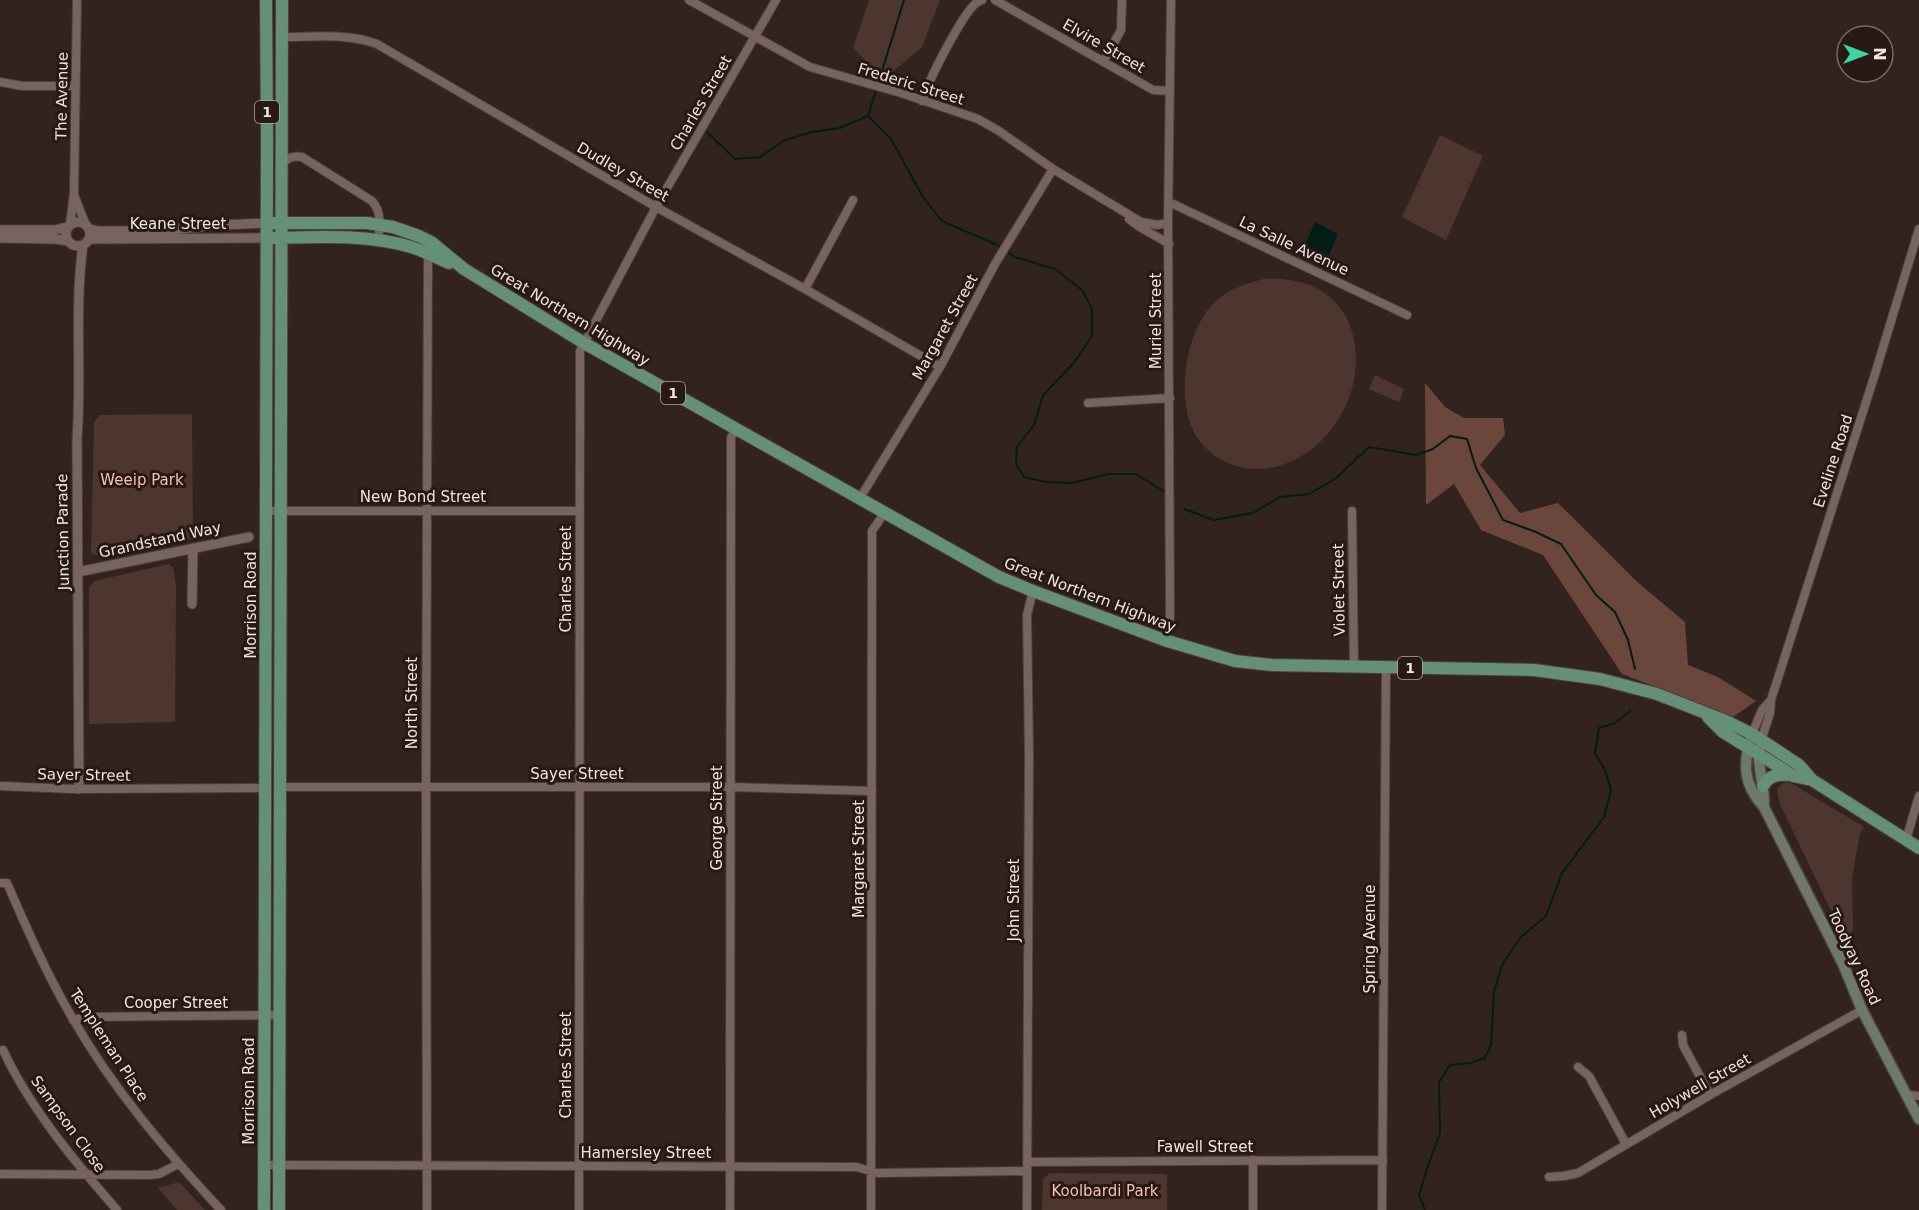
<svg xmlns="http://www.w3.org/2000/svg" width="1919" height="1210" font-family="'DejaVu Sans',sans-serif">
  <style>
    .green { fill: #4e3630 }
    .forest { fill: #6a463d }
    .water { fill: #011e14 }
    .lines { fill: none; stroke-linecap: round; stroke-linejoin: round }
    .stream { stroke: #011e14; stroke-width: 2 }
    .minor-casing { stroke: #4d403c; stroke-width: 10 }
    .tertiary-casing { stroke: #4d403c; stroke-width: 11 }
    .secondary-casing { stroke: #4d403c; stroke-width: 13 }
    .primary-casing { stroke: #4d403c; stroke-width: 14 }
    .minor { stroke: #77645f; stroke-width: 8 }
    .tertiary { stroke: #77645f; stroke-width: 9 }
    .secondary { stroke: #6e796c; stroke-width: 10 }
    .primary { stroke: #668f7a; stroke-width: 12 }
    .labels { text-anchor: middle; stroke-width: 6; stroke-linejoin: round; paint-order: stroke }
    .shield { fill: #291915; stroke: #b4a7a4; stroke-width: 1.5 }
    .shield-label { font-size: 14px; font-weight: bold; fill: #efe4e1 }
    .street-label { font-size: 15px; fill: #efe4e1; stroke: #291915 }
    .park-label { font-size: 15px; fill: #f8c1b4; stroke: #291915 }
  </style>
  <rect width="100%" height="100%" fill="#33231f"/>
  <!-- green -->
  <path class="green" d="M869,0H940L922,47L884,79L853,48Z
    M1440,135L1483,156L1446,240L1402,217Z
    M1263,279C1391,270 1378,436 1279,466C1260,471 1240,470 1222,460C1208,453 1195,438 1190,423C1178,387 1187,330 1214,303C1228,289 1245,284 1263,279Z
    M1375,375L1404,389L1399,402L1369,389Z
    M192,414L193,538L101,557L91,553L94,422L100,415Z
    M169,564L173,568L176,586L175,722L89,724V587L95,581Z
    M1785,782L1791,783L1864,827L1860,834L1852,877L1853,930L1845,940L1779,802L1777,789Z
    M1050,1173L1167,1174V1210H1042L1043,1179Z
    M179,1182L205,1210H177L158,1188Z"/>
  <!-- forest -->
  <path class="forest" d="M1425,383L1445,407L1464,418H1503L1505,435L1480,465L1520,513L1558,503L1635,580L1685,622L1688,665L1718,677L1756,701L1733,717L1622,674L1543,555L1481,530L1454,484L1426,505Z"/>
  <!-- water -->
  <path class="water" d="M1315,222L1338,234L1327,260L1303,249Z"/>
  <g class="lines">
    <!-- stream -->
    <path class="stream" d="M868,116L891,139L923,197L942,221L995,244L1002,248
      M868,116L904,0
      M707,132L735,159L760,157L785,140L812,132L840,128L868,116
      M1006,251L1015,257L1055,269L1082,290L1092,309V336L1073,364L1043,395L1034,425L1017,447L1016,464L1024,477L1046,482L1072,483L1108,474H1136L1165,492
      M1184,509L1214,520L1253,513L1280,497L1309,494L1335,479L1369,447L1416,455L1433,449L1450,436L1467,439L1476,468L1503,520L1536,532L1561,544L1596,595L1615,612L1628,640L1635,669
      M1425,1210L1419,1195L1428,1166L1440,1133L1439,1082L1450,1065L1470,1063L1485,1058L1491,1045L1494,991L1503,963L1521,937L1546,916L1562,873L1604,817L1611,790L1605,770L1595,753L1599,728L1615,723L1630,711"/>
    <defs>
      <path id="minor" d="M689,0L810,67L901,93L978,119L999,131L1053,169L1141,222L1158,225L1168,222
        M995,0L1153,90L1170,91
        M282,37C314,37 347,33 377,44L656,207L805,289L940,367
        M1103,62L1121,30L1122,0
        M0,82L22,86H76
        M922,101C928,81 960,19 974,5C977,2 979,1 982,0
        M281,165C288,158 293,155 302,157L372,201C382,212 380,226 378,240
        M74,195L85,223
        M1169,202L1407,315
        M1129,219C1143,231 1154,234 1169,244
        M70,224L74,193L77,0
        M805,289L853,200
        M1088,403L1170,398
        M860,498L940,367L995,264L1053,169
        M266,511H580
        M1352,511L1354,667
        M1164,640L1169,628L1170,615L1168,222L1171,0
        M1752,734L1762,710L1771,700
        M1761,741L1770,713L1771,700L1875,374L1919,229
        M0,786L73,789L265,788
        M281,787H731L872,791
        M1906,840L1919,796
        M0,883H7C27,929 47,975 73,1019C113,1089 166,1151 221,1210
        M73,1020L86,1017L279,1015
        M1682,1035L1683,1045L1710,1095
        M3,1050C30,1108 75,1162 117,1210
        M1578,1067L1589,1076L1626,1144
        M1906,1095L1919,1096
        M1027,1162L1383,1160
        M264,1165L856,1167L878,1173L1027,1171
        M0,1174L149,1175L159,1174L178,1164
        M1549,1177L1564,1176L1578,1173L1710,1095L1862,1010
        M427,1210L426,777L428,252
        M579,1210L580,351L656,207L776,0
        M730,1210L731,438L736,428
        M871,1210L872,531L885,512
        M1027,1210L1029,753L1027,615L1033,591
        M1253,1210V1160
        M1382,1210L1386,668"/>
      <path id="tertiary" d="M66 234a12 12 0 1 1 24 0a12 12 0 1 1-24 0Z
        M89,229L98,231H160L219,225L267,223
        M0,230H55L67,227
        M0,238L55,239L68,241
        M89,239L267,238
        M78,572L249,537
        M192,604L193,548
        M79,789L77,438C82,374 74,309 83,245"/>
      <path id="secondary" d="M1752,734C1743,762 1742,784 1764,807L1843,964L1862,1010L1919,1119
        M1761,741C1755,766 1765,782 1764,807"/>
      <path id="primary" d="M267,223H367L393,227L419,236L431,242L464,269L584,343L974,563L999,577L1033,591L1164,640L1235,661L1272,665L1534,670L1600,679L1657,694L1726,721L1752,734L1799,765L1812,780L1919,848
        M273,238C319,237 367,234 411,247C424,251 437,258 449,263
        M1708,717L1723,732L1773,763L1793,776L1812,780
        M1763,786C1769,774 1781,774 1792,775
        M264,1210L267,138L266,0
        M279,1210L282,0"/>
    </defs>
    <!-- minor casing -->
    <use href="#minor" class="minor-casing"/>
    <!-- tertiary casing -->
    <use href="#tertiary" class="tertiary-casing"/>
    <!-- secondary casing -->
    <use href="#secondary" class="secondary-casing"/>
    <!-- primary casing -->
    <use href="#primary" class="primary-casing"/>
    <!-- minor -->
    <use href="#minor" class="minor"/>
    <!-- tertiary -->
    <use href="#tertiary" class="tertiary"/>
    <!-- secondary -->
    <use href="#secondary" class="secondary"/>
    <!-- primary -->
    <use href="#primary" class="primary"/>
  </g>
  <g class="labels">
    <!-- shield labels -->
    <g class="shield">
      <rect x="255" y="101" width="24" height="22" rx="4.5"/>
      <rect x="661" y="382" width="24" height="22" rx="4.5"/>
      <rect x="1398" y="657" width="24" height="22" rx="4.5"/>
    </g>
    <g class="shield-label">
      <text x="267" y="117">1</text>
      <text x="673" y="398">1</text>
      <text x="1410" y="673">1</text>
    </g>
    <!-- street labels -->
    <g class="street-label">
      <text transform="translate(1104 46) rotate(30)" y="5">Elvire Street</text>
      <text transform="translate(911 84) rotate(17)" y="5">Frederic Street</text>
      <text transform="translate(62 96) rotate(-89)" y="5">The Avenue</text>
      <text transform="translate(701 103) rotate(-60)" y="5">Charles Street</text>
      <text transform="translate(623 172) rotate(30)" y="5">Dudley Street</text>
      <text x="178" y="229">Keane Street</text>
      <text transform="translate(1294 246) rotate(25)" y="5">La Salle Avenue</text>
      <text transform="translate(570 315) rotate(31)" y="5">Great Northern Highway</text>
      <text transform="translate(1156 321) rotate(-90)" y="5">Muriel Street</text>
      <text transform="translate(945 327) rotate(-61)" y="5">Margaret Street</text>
      <text transform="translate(1833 461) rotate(-72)" y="5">Eveline Road</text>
      <text x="423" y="502">New Bond Street</text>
      <text transform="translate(63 532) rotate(-91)" y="5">Junction Parade</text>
      <text transform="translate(160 540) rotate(-12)" y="5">Grandstand Way</text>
      <text transform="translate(566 579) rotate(-90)" y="5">Charles Street</text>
      <text transform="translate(1339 590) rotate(-91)" y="5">Violet Street</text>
      <text transform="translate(1090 595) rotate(21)" y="5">Great Northern Highway</text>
      <text transform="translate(251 605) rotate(-90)" y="5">Morrison Road</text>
      <text transform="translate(412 703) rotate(-90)" y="5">North Street</text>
      <text x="577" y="779">Sayer Street</text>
      <text transform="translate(84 775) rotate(1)" y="5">Sayer Street</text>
      <text transform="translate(717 818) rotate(-90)" y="5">George Street</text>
      <text transform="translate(859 859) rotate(-90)" y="5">Margaret Street</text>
      <text transform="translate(1014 900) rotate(-90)" y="5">John Street</text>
      <text transform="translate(1370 939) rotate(-90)" y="5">Spring Avenue</text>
      <text transform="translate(1854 957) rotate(65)" y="5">Toodyay Road</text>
      <text x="176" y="1008">Cooper Street</text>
      <text transform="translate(109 1045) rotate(57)" y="5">Templeman Place</text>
      <text transform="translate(566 1065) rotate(-90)" y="5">Charles Street</text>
      <text transform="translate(1700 1086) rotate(-30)" y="5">Holywell Street</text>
      <text transform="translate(249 1091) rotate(-90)" y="5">Morrison Road</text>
      <text transform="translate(68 1124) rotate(54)" y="5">Sampson Close</text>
      <text x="1205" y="1152">Fawell Street</text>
      <text x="646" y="1158">Hamersley Street</text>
    </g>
    <!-- park labels -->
    <g class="park-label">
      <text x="142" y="485">Weeip Park</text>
      <text x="1105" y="1196">Koolbardi Park</text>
    </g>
  </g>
  <!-- north arrow -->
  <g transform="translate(1865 54) rotate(90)"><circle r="28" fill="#291915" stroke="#786a67" stroke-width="1.5"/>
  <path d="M0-4.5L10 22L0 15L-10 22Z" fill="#3ed4a2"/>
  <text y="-9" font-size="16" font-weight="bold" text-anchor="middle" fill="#efe4e1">N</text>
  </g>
</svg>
